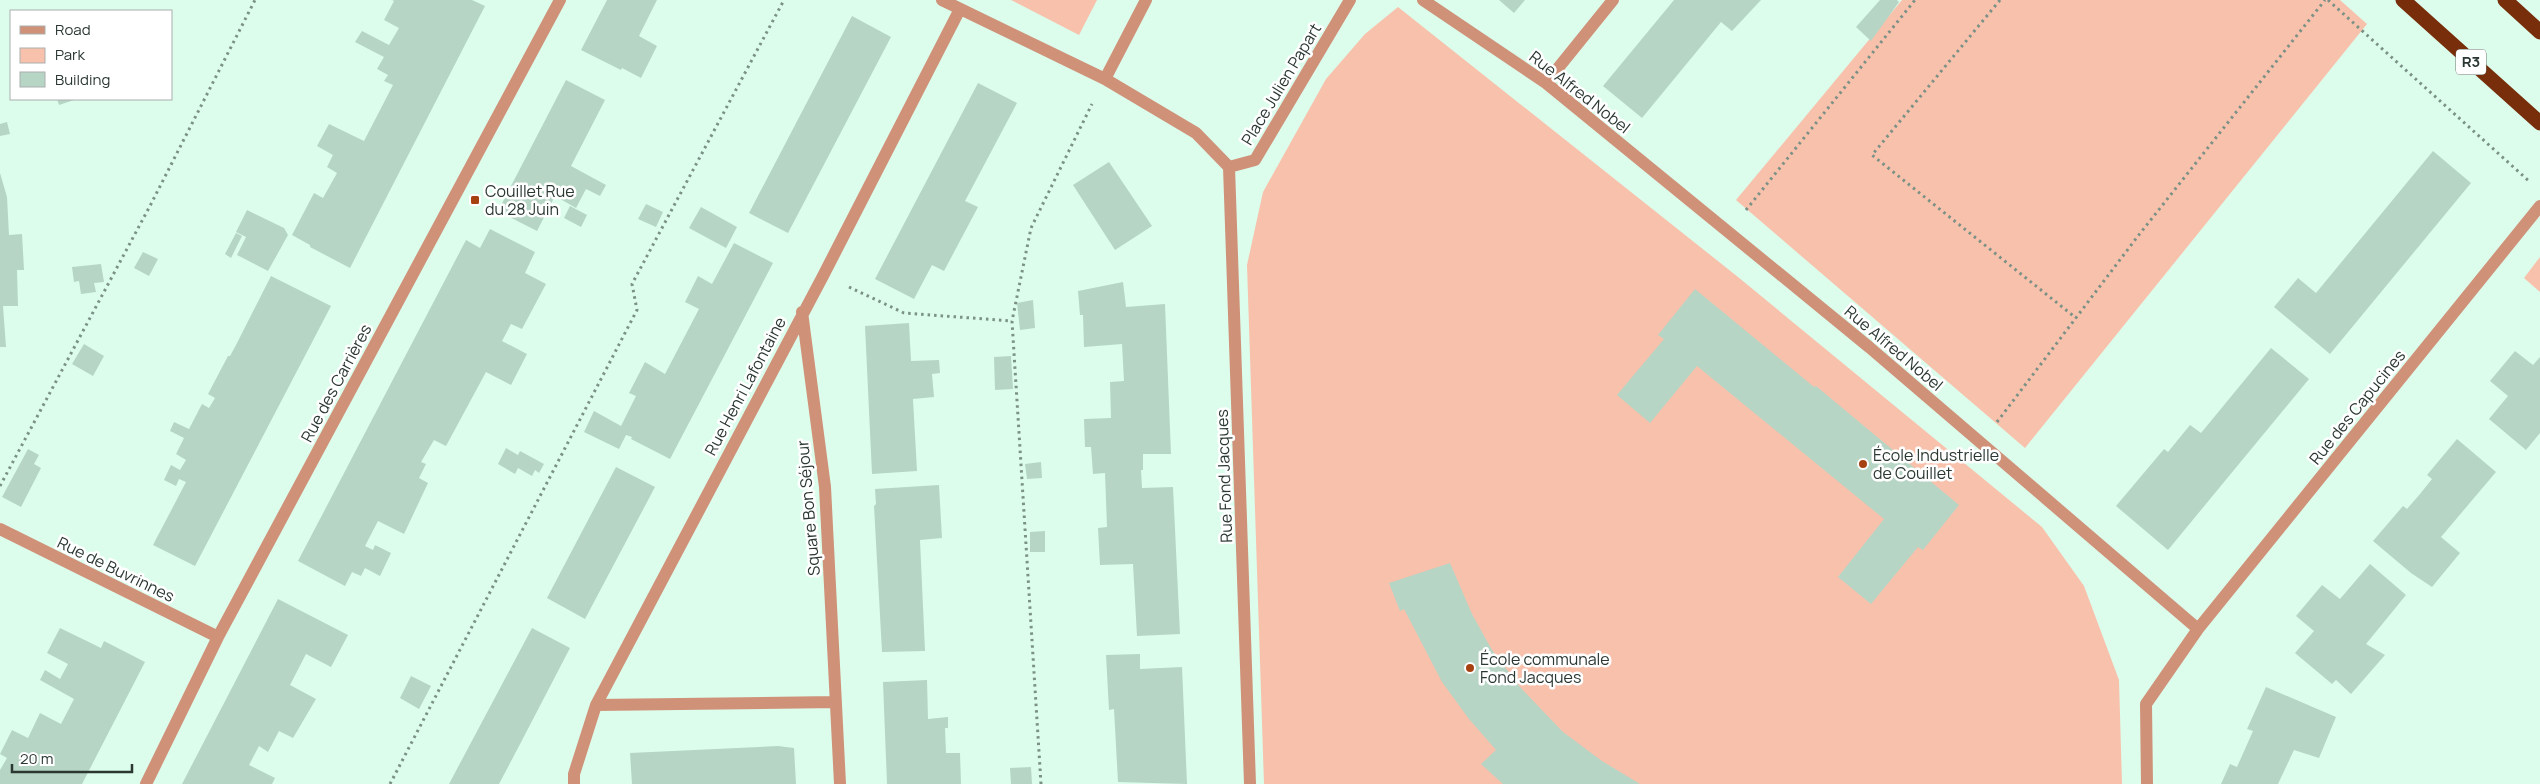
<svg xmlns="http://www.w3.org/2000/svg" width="2540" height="784" font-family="Manrope,sans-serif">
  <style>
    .green { fill: #f8c1ac }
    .building { fill: #b6d5c5 }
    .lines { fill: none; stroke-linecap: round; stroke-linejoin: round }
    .path { stroke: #7b9186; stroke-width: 3; stroke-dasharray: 2.5 4; stroke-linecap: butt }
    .minor { stroke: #d09179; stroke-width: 12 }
    .motorway { stroke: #782e0b; stroke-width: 15 }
    .poi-dot { fill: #a64211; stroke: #fff; stroke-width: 2 }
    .labels { text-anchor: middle; stroke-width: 5; stroke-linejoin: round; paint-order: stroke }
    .shield { fill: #fff; stroke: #6b7470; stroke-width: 1 }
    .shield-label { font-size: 15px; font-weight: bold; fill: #2b3832 }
    .street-label { font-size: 16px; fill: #2b3832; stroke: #fff }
    .poi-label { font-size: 16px; fill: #2b3832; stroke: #fff; text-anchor: start }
  </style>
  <rect width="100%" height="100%" fill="#dcfdec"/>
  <!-- green -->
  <path class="green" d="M1011,0H1097L1079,35Z
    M1902,0H2340L2367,24L2025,448L1736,200Z
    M1398,7L1738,277L2042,527L2084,586L2119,680L2122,784H1264L1247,265L1263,192L1326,79L1365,34Z
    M2540,257V292L2524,278Z"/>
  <!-- building -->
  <path class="building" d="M392,0H472L485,6L350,268L310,247V245L292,235L314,193L323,198L337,173L327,167L333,155L317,146L329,124L364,141L393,85L384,81L388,75L377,69L384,57L355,42L362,31L389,45L399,28L384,20L394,1Z
    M607,0H657L639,36L657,46L641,78L622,68L621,70L581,50Z
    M1499,0H1525L1514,13Z
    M1674,0H1761L1732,31L1721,22L1642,118L1603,86Z
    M1880,0H1897L1899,2L1871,41L1856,27Z
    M852,16L891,37L788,233L749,213Z
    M566,80L605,100L571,166L606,185L600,196L586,189L576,208L555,196L537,231L498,211Z
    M978,83L1017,103L965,201L978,207L944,271L932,265L914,299L875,279Z
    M57,99H77L59,105Z
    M7,122L10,134L0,136V124Z
    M2433,151L2471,183L2330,354L2274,307L2298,278L2316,293Z
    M1109,162L1152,226L1115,250L1073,185Z
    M0,173L7,197L9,235L22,234L24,270H17L18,306H3L6,347H0Z
    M646,204L663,212L656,227L638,219Z
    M570,206L587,215L581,227L564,218Z
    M701,207L737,227L726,248L689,228Z
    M247,210L284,228L288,235L268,271L237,255L246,237L236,232Z
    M490,229L535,252L525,273L546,284L522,329L511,324L502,341L527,354L511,385L486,372L446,446L434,440L421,462L426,464L419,478L428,483L404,534L378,521L365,546L373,550L375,545L391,553L380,576L365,568L361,576L352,572L345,586L298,561L466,240L480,248Z
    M236,233L242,236L231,258L225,254Z
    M734,243L773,263L670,459L631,439L632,437L626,435L619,449L584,432L594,411L621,426L636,396L629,393L645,362L665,374L699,309L685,302L698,276L712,284Z
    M143,252L158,259L149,276L134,268Z
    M101,264L104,282L94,283L96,292L81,294L79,281L74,282L72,267Z
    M271,276L331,306L195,566L153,545L186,482L179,479L176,486L164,480L171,465L180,470L186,460L176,454L184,438L170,431L174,422L189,429L202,404L209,408L215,398L208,394L228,356H230L236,345Z
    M1123,282L1126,307L1165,304L1171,454H1143V470H1141L1142,488L1173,487L1180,634L1137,636L1133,564L1100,565L1098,528L1107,527L1105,473L1093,474L1091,447H1085L1084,419L1111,418L1110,382L1124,381L1122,344L1084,347L1083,315H1080L1078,291Z
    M1695,289L1814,387L1816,386L1959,505L1923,550L1918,547L1871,604L1838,577L1884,519L1697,366L1650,423L1617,395L1664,339L1658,335Z
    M1033,300L1035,328L1020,330L1017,303Z
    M909,323L911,361L939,360L940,373L932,374L934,397L913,399L917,471L872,474L865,326Z
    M84,344L104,356L93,376L72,364Z
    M2271,348L2309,379L2168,550L2116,506L2164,449L2168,452L2190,425L2201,433Z
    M2515,351L2533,365L2540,357V433L2526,450L2489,419L2508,396L2490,381Z
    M1011,356L1013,389L995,390L994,357Z
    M2457,439L2496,472L2441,537L2460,553L2432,587L2411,573L2373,541L2403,506L2407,509L2420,494L2432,479L2427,475Z
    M506,448L518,455L520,451L544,464L539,473L535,470L532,476L518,468L515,474L498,464Z
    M28,449L39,455L34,464L41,468L21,507L2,497Z
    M1041,462L1042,478L1027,479L1025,464Z
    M616,467L655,487L585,619L547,598Z
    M939,485L942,538L920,540L925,651L882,652L874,506L876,504L875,489Z
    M1045,531V552H1030V532Z
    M1450,563L1472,614L1492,650L1520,687L1563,732L1602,761L1640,784H1503L1481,764L1496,750L1469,719L1442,682L1404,609L1400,611L1389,583Z
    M2370,564L2406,595L2366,644L2385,655L2351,694L2336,680L2332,684L2295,653L2314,631L2296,616L2322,585L2340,599Z
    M278,599L348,635L331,667L306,654L290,685L316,699L293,738L279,731L268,752L259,746L249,765L275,778L272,784H182Z
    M60,628L101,648L104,641L145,662L82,784H0V770L7,758L0,754L12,730L28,738L40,713L61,724L74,699L40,680L45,670L60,679L68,664L47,653Z
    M532,628L570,648L518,748L499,784H449Z
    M1140,654V669L1182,667L1187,784L1118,782L1114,709L1109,710L1106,655Z
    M411,676L431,686L419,709L400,698Z
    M927,680L928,719L948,717V728H945L946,753H960L961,784H887L883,682Z
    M2266,687L2336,717L2319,758L2294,750L2278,784H2221L2230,764L2237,767L2253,731L2247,729Z
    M778,746L794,748L796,784H632L630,753Z
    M1031,767L1032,784H1011L1010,768Z"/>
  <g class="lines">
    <!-- path -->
    <path class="path" d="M2000,0L1872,155L2076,318
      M2328,0L2530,182
      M1746,210L1915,0
      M849,287L904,313L1012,321
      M1997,422L2138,236L2325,0
      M0,486L151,204L255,0
      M390,784L637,310L632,284L784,0
      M1041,784L1012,321L1031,228L1092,104"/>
    <!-- minor -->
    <path class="minor" d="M942,0L1105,79L1196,133L1229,167L1255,160L1350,0
      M1423,0L1546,83L1869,347L2198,629
      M1105,79L1146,0
      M1546,83L1613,0
      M1229,167L1250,784
      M802,312L825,487L840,784
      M0,529L218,637
      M596,705L836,702
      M146,784L218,637L560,0
      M574,784V774L596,705L823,276L960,9
      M2147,784L2146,704L2198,629L2540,206"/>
    <!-- motorway -->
    <path class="motorway" d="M2403,0L2540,123
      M2505,0L2540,32"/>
  </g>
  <!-- markers -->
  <g class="poi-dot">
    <rect x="470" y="195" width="10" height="10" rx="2.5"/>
    <circle cx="1863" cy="464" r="5"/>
    <circle cx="1470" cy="668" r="5"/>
  </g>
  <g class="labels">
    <!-- shield labels -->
    <rect class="shield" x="2456" y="49.5" width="30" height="25" rx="4"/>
    <g class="shield-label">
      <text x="2471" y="67">R3</text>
    </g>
    <!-- street labels -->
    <g class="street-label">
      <text transform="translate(1281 84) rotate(-59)" y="6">Place Julien Papart</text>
      <text transform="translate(1580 92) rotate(38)" y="6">Rue Alfred Nobel</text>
      <text transform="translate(1894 348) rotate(40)" y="6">Rue Alfred Nobel</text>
      <text transform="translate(336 383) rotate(-62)" y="6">Rue des Carrières</text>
      <text transform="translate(745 386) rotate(-62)" y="6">Rue Henri Lafontaine</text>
      <text transform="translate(2357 407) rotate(-51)" y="6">Rue des Capucines</text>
      <text transform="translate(1224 476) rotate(-92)" y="6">Rue Fond Jacques</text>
      <text transform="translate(808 508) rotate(-95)" y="6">Square Bon Séjour</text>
      <text transform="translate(116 569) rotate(26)" y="6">Rue de Buvrinnes</text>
    </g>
    <!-- poi labels -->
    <g class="poi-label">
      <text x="485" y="197">Couillet Rue<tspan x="485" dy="18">du 28 Juin</tspan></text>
      <text x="1873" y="461">École Industrielle<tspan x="1873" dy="18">de Couillet</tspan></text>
      <text x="1480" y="665">École communale<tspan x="1480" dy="18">Fond Jacques</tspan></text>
    </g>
  </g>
  <!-- legend -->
  <rect x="10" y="10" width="162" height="90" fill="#ffffff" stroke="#aaafad"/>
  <rect x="20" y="26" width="25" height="8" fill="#d09179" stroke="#aaafad"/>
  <text x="55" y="35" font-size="15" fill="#2b3832">Road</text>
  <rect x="20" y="48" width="25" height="15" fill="#f8c1ac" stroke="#aaafad"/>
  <text x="55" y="60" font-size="15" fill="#2b3832">Park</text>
  <rect x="20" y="72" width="25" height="15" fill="#b6d5c5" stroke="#aaafad"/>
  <text x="55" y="85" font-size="15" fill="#2b3832">Building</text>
  <!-- scale -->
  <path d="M12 764v8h120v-8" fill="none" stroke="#2b3832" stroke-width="2.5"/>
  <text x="20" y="764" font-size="15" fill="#2b3832" stroke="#ffffff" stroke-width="4" paint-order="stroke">20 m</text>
</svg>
